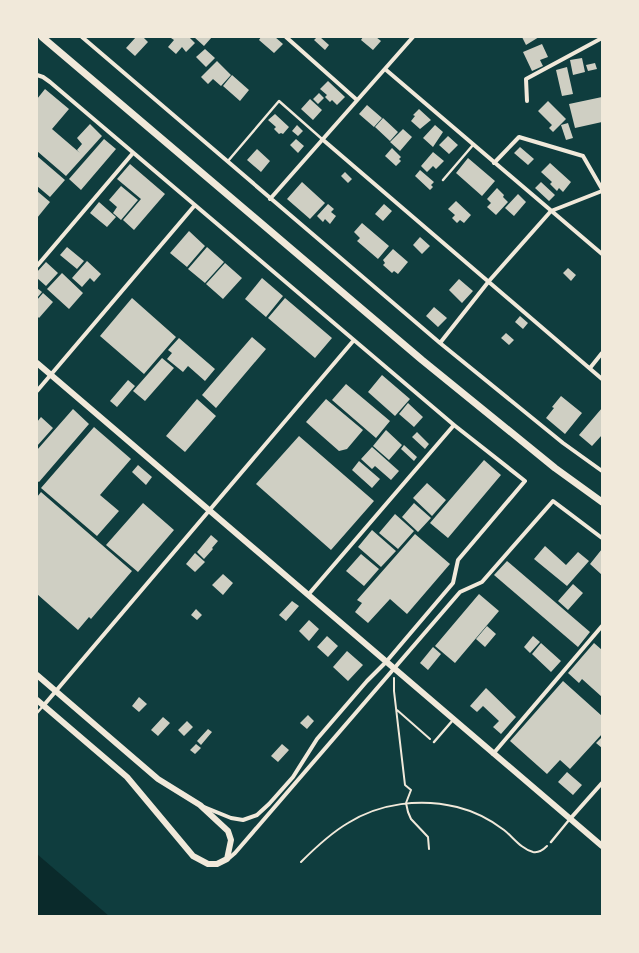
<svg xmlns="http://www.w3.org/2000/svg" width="639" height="953" font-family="Helvetica,sans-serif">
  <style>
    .water { fill: #0a2a2b }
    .building { fill: #cfcfc3 }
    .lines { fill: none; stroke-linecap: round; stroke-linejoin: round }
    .path { stroke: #f1e9da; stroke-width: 2 }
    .service { stroke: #f1e9da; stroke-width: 2.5 }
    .minor { stroke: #f1e9da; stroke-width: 4 }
    .tertiary { stroke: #f1e9da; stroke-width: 6 }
    .secondary { stroke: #f1e9da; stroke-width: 7 }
  </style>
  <rect width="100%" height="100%" fill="#0f3d3e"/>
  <!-- water -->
  <path class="water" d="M37,854L109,916H37Z"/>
  <!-- building -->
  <path class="building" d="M136,37H143L148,42L135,56L126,48Z
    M172,37H189L195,43L186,52L182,47L176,54L168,47L174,40L171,38Z
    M194,37H212L204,46Z
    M261,37H275L283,44L274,53L259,40Z
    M317,37H320L329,45L325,50L314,40Z
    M363,37H376L381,41L373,50L361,40Z
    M522,37H539L526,45Z
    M542,44L548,57L540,60L543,66L532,71L523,52Z
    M205,49L215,58L206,67L196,57Z
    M582,58L585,72L573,75L570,60Z
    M217,61L231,75L221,86L213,79L208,84L201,77Z
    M595,63L597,69L588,71L586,65Z
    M567,67L573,94L562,96L556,70Z
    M232,75L249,90L240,101L223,86Z
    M328,81L345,97L337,105L332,100L330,102L325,97L327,95L320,89Z
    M45,89L69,109L52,129L80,153L77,150L82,144L77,138L90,124L102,136L66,176L37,151V99Z
    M319,93L324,98L318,104L313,99Z
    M602,97V122L575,128L569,104Z
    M310,99L322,110L313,120L301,109Z
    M548,101L566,119L553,132L549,128L552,125L538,111Z
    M367,105L382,118L374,127L359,114Z
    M419,109L431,120L420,129L411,121L415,116L413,115Z
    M275,114L289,127L283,134L281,133L279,134L274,129L276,127L268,120Z
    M383,118L398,132L390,141L375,127Z
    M568,123L573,138L566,140L561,125Z
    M297,125L303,131L298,136L292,131Z
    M435,125L443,132L433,147L423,138Z
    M403,129L412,137L400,151L390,142Z
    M448,136L458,145L449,154L439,145Z
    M104,139L116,149L81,190L69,179Z
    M296,139L304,146L298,153L290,145Z
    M520,147L534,159L528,165L514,153Z
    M392,148L401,157L399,159L401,161L396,166L385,156Z
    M257,149L270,161L261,172L247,160Z
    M433,152L444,161L436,169L433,166L427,172L421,166Z
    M37,156L65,180L50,197L37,186Z
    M468,158L495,181L482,196L456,173Z
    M550,163L571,182L563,192L559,188L557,191L550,184L552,182L541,172Z
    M130,164L165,194L134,230L123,220L141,199L117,179Z
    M420,170L434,182L431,185L433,187L430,190L415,176Z
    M345,172L352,179L348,183L341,176Z
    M302,182L325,203L310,219L287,199Z
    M541,182L555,195L549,201L535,188Z
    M121,186L138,200L121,220L113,213L117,207L109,200Z
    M497,188L504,195L503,197L508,202L496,215L487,207L491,203L487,199Z
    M37,191L50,202L37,218Z
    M518,194L526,202L514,216L505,208Z
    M456,201L471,215L464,223L460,220L457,223L452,218L455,215L448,209Z
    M99,202L116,217L107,227L90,213Z
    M328,204L334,209L331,212L336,216L330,224L325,219L323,222L317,216Z
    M384,204L392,211L383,221L375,214Z
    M362,223L389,246L378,259L357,241L360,238L354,232Z
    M189,231L205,246L187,267L170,253Z
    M420,237L430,246L422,254L413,245Z
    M67,247L84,261L77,269L60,255Z
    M207,247L224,262L205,283L188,269Z
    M393,249L408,262L398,274L394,271L392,273L383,265L385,263L383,260Z
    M87,261L101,274L94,282L90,278L82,287L72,278Z
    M46,262L58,273L46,286L37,278V272Z
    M225,263L242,278L223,299L206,284Z
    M568,268L576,275L571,281L563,273Z
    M62,273L83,293L69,309L47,289Z
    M262,278L283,296L266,317L245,299Z
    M459,279L473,291L462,303L449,290Z
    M37,288L42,292L37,298Z
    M43,293L53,302L39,318L37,316V300Z
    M132,298L176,337L144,374L100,336Z
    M285,298L332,338L315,358L268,318Z
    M434,307L447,318L438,327L426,316Z
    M520,316L528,323L523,329L515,322Z
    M506,333L514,340L509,345L501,338Z
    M252,337L266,349L216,408L202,395Z
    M179,338L215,369L205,381L188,366L183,372L167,359L172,353L168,350Z
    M162,358L174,368L145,401L133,391Z
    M382,375L410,399L395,416L368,392Z
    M128,380L135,386L117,407L110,401Z
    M346,384L390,421L376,438L332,400Z
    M561,396L582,413L565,434L546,418L554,408L552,407Z
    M197,399L216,416L185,452L166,436Z
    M326,399L363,430L347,449L339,451L306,422Z
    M408,403L423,417L414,427L399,414Z
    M602,408V435L592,446L579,435Z
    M73,409L89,424L39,482L37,481V450Z
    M41,417L53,428L37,446V422Z
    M94,427L131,459L100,495L119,511L97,536L41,488Z
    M386,430L402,445L389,460L373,446Z
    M417,432L429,444L425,449L412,437Z
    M299,436L374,501L331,550L256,484Z
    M404,445L417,457L414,461L401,449Z
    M372,447L399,471L391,480L375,466L372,469L361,459Z
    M484,460L501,475L448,538L430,523Z
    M359,461L380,479L372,488L352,470Z
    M138,465L152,477L146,485L132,472Z
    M427,483L446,500L432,516L413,498Z
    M41,492L132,571L91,619L89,617L78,630L37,594V497Z
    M143,503L174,530L138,572L106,545Z
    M414,503L431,518L418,532L402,517Z
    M395,514L414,531L398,549L379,533Z
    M372,530L396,551L381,567L358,547Z
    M415,534L450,564L407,614L390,599L368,623L355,612L362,603L357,600Z
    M211,535L218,541L212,548L213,549L204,559L197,552Z
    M545,546L566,565L578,552L589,561L567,586L534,559Z
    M602,549V575L590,564Z
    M195,553L205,562L195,572L186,564Z
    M361,554L379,569L364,586L346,571Z
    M507,561L590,632L578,647L494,575Z
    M223,574L233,583L223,595L212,585Z
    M573,584L583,593L568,610L558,601Z
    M479,594L499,611L455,663L435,646Z
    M292,601L299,606L286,621L279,615Z
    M196,609L202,615L197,620L191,615Z
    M309,620L319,629L309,641L299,631Z
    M487,626L496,634L485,647L476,639Z
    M327,636L338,646L328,657L317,647Z
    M533,636L540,642L530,653L524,647Z
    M541,643L561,661L551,672L532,654Z
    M594,643L602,650V697L582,679L579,683L568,673Z
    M433,647L441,654L428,670L420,663Z
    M347,651L363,665L348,681L333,667Z
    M563,681L602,716V734L570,769L560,760L547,774L510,741Z
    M486,688L516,717L501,734L493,727L499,721L483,706L477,712L470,706Z
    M139,697L147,704L139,712L132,706Z
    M308,715L314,721L307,729L300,723Z
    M163,717L170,723L158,736L151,730Z
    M187,721L193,727L184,736L178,730Z
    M208,729L212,732L201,745L197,741Z
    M602,737V748L596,743Z
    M196,744L201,748L195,754L190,750Z
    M282,744L289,750L278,762L271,756Z
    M567,772L582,785L573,795L558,782Z"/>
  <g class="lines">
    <!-- path -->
    <path class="path" d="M394,678V691L405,785L411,790L406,803L408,812L411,819L428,837L429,849
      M397,710L430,739
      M301,862C315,848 331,833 348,823C380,803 421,798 457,807C473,811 491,820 504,830C513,837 521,849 533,852C538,853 543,850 547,846"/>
    <!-- service -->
    <path class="service" d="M228,161L279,101L322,139
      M443,180L473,145
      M37,713L43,706
      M434,742L453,720
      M551,842L569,820"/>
    <!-- minor -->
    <path class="minor" d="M82,37L440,343L563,443L602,471
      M286,37L357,100
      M385,69L602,254
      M37,75L43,77L50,82L454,425L525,481L458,560L453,583L386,662L367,681L317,739L293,777L269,804L257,815L243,820L231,818L204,807
      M527,101L526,79L602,38
      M322,139L602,379
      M494,163L519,137L583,156L602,189
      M270,199L413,37
      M37,266L133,153
      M440,343L489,281L551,211L602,191
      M590,368L602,353
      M37,391L195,205
      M308,595L454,425
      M44,705L354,340
      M493,754L602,626
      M570,819L602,783
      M228,859L235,853L460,592L482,582L553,501L602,538"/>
    <!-- tertiary -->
    <path class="tertiary" d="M37,363L602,846
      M37,675L158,779L200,805L228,831L231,840L227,859L217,864H208L193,856L127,777L37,700"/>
    <!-- secondary -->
    <path class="secondary" d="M42,37L422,360L555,468L602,502"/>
  </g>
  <!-- border -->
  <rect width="639" height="953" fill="none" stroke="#f1e9da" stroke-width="76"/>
</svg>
